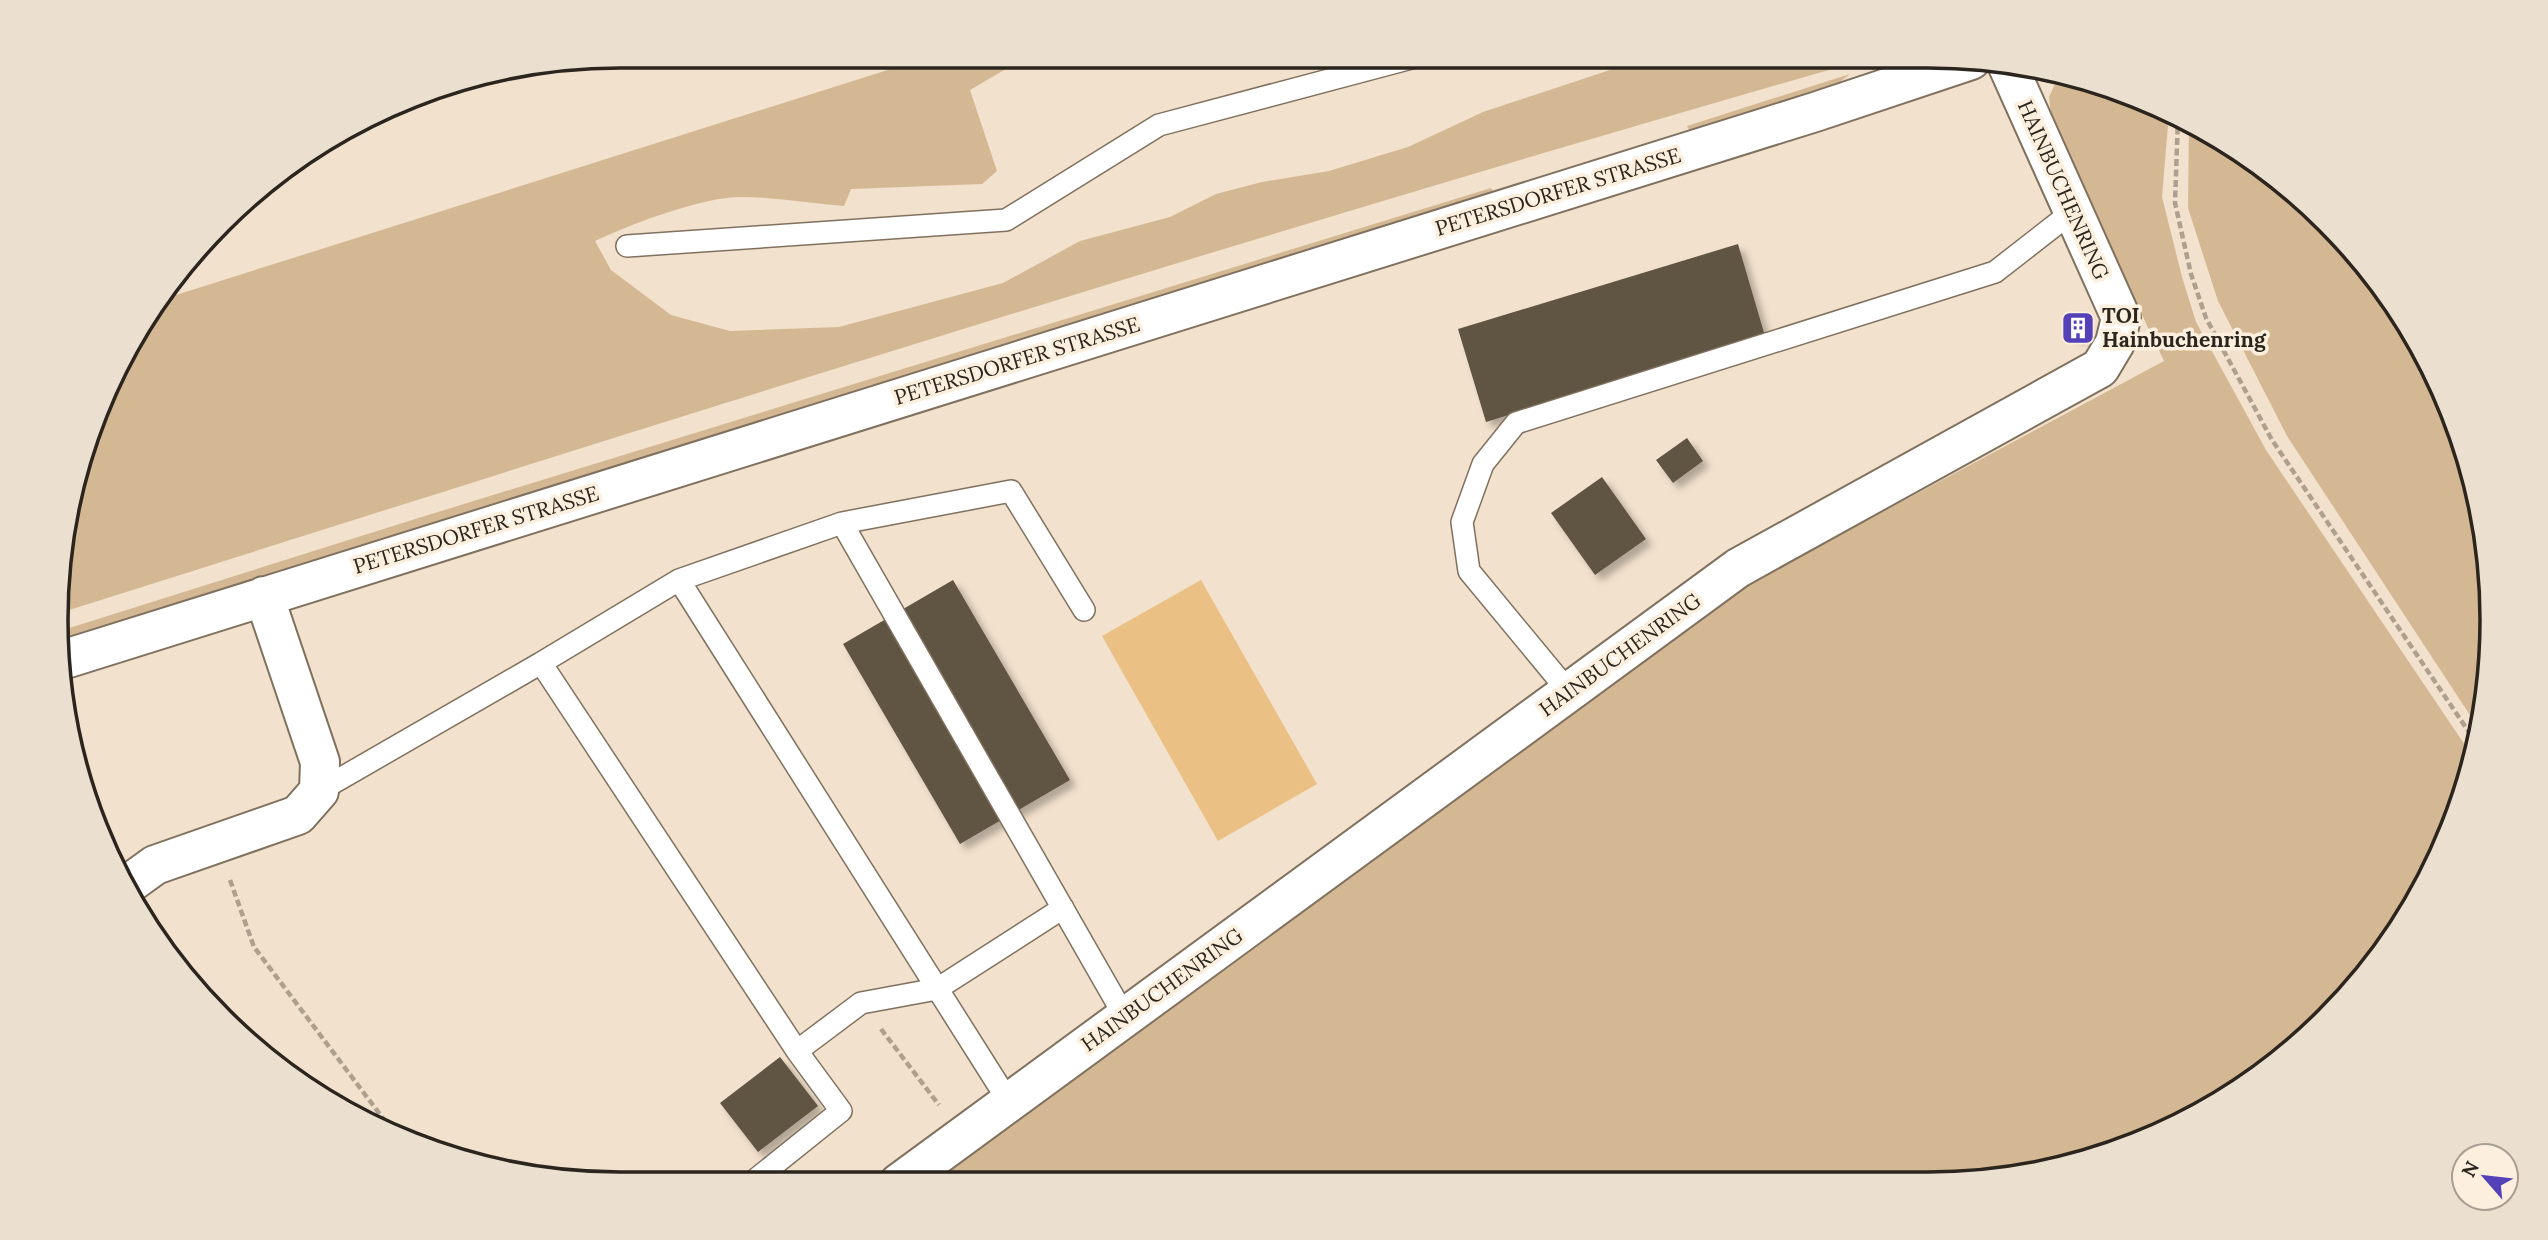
<svg xmlns="http://www.w3.org/2000/svg" width="2548" height="1240" font-family="Lora,serif">
  <style>
    .green { fill: #d4b893 }
    .water { fill: #ebc085 }
    .building { fill: #615442; filter: url(#shadow) }
    .lines { fill: none; stroke-linecap: round; stroke-linejoin: round }
    .service-casing { stroke: #80715f; stroke-width: 24 }
    .minor-casing { stroke: #80715f; stroke-width: 42 }
    .path { stroke: #ada08f; stroke-width: 4.5; stroke-dasharray: 7 3.5; stroke-linecap: butt }
    .service { stroke: #fff; stroke-width: 21 }
    .minor { stroke: #fff; stroke-width: 38 }
    .labels { text-anchor: middle; stroke-width: 7; stroke-linejoin: round; paint-order: stroke }
    .street-label { font-size: 21px; fill: #2b251d; stroke: #fcefde }
    .poi-label { font-size: 21px; font-weight: bold; fill: #2b251d; stroke: #fcefde; text-anchor: start }
    .rim { fill: none; stroke: #2b251d; stroke-width: 3.5 }
  </style>
  <defs>
    <filter id="shadow"><feDropShadow dx="6" dy="6" stdDeviation="3.5" flood-color="#0004"/></filter>
  </defs>
  <rect width="100%" height="100%" fill="#f2e1cc"/>
  <!-- green -->
  <path class="green" d="M932,56H1043L1011,66L970,90L997,171L982,184L851,189L844,206C810,203 775,197 741,197C702,197 631,224 595,241L611,270L671,315L730,331L839,327L1003,283L1080,241L1170,217L1216,194L1262,182L1329,171L1408,147L1483,112L1652,56H1864L1850,64C1251,235 657,424 63,612L67,510L99,404L151,307L157,301Z
    M2060,73L2144,99L2169,113L2162,197L2182,277L2196,322L2266,450L2473,757L2449,836L2376,963L2272,1067L2144,1141L2002,1179L932,1183L1737,590L2164,361L2096,218L2051,117L2049,97Z
    M1850,74L1830,90L1691,134L1687,126Z
    M2189,123L2242,151L2327,221L2397,307L2449,405L2481,510L2492,620L2481,732L2287,436L2218,301L2188,208Z
    M1491,188L1495,195L63,639V630L412,520Z"/>
  <!-- water -->
  <path class="water" d="M1201,580L1317,784L1218,841L1102,636Z"/>
  <!-- building -->
  <path class="building" d="M1738,244L1765,336L1486,422L1458,329Z
    M2077,318L2087,323L2079,338L2070,333Z
    M1687,438L1703,461L1673,483L1656,460Z
    M1602,477L1646,539L1595,575L1551,513Z
    M953,580L1070,780L960,844L843,644Z
    M780,1057L818,1106L758,1152L720,1103Z"/>
  <g class="lines">
    <defs>
      <path id="service" d="M627,246L1006,220L1159,125L1419,56
        M842,523L1125,1017
        M679,580L541,663L797,1051
        M1569,692L1469,571L1462,522L1483,464L1516,423L1995,272L2072,212
        M319,791L541,663
        M1009,1102L679,580L842,523L1011,491L1084,610
        M750,1184L841,1111L797,1051L861,1003L937,989L1063,908"/>
      <path id="minor" d="M62,660L1815,112L1971,60
        M126,886L155,865L298,815L319,791L320,762L264,596
        M899,1183L1738,568L2100,368L2115,343L2121,318L2007,64"/>
    </defs>
    <!-- service casing -->
    <use href="#service" class="service-casing"/>
    <!-- minor casing -->
    <use href="#minor" class="minor-casing"/>
    <!-- path -->
    <path class="path" d="M2178,117L2175,203L2191,274L2206,318L2272,440L2477,744
      M230,880L254,947L397,1137
      M881,1029L939,1105"/>
    <!-- service -->
    <use href="#service" class="service"/>
    <!-- minor -->
    <use href="#minor" class="minor"/>
  </g>
  <!-- icons -->
  <defs>
    <symbol id="building-square" viewBox="-11 -11 22 22"><rect x="-9" y="-9" width="18" height="18" rx="4" fill="#5441b8" stroke="#fcefde"/><path d="M-4-6H4V6H1V3H-1V6H-4ZM-2.5-4.3h1.7v1.8h-1.7ZM.8-4.3h1.7v1.8H.8ZM-2.5-1h1.7V.8h-1.7ZM.8-1h1.7V.8H.8Z" fill="#fff"/></symbol>
  </defs>
  <g fill-rule="evenodd">
    <use href="#building-square" x="2059" y="309" width="38" height="38"/>
  </g>
  <g class="labels">
    <!-- street labels -->
    <g class="street-label">
      <text transform="translate(2063 190) rotate(66)" y="7">HAINBUCHENRING</text>
      <text transform="translate(1558 192) rotate(-17)" y="7">PETERSDORFER STRASSE</text>
      <text transform="translate(1017 361) rotate(-17)" y="7">PETERSDORFER STRASSE</text>
      <text transform="translate(476 530) rotate(-17)" y="7">PETERSDORFER STRASSE</text>
      <text transform="translate(1620 655) rotate(-36)" y="7">HAINBUCHENRING</text>
      <text transform="translate(1162 990) rotate(-36)" y="7">HAINBUCHENRING</text>
    </g>
    <!-- poi labels -->
    <g class="poi-label">
      <text x="2102" y="323">TOI<tspan x="2102" dy="24">Hainbuchenring</tspan></text>
    </g>
  </g>
  <!-- crop -->
  <path d="M0 0H2548V1240H0ZM620 68H1928A552 552 0 0 1 2480 620V620A552 552 0 0 1 1928 1172H620A552 552 0 0 1 68 620V620A552 552 0 0 1 620 68Z" fill="#ebdfcf" fill-rule="evenodd"/>
  <path class="rim" d="M620 68H1928A552 552 0 0 1 2480 620V620A552 552 0 0 1 1928 1172H620A552 552 0 0 1 68 620V620A552 552 0 0 1 620 68Z"/>
  <!-- north arrow -->
  <g transform="translate(2485 1177) rotate(298)"><circle r="33" fill="#fcefde" stroke="#a89e91" stroke-width="2"/>
  <path d="M0-5L12 26L0 18L-12 26Z" fill="#5441b8"/>
  <text y="-10" font-size="19" font-weight="bold" text-anchor="middle" fill="#2b251d">N</text>
  </g>
</svg>
